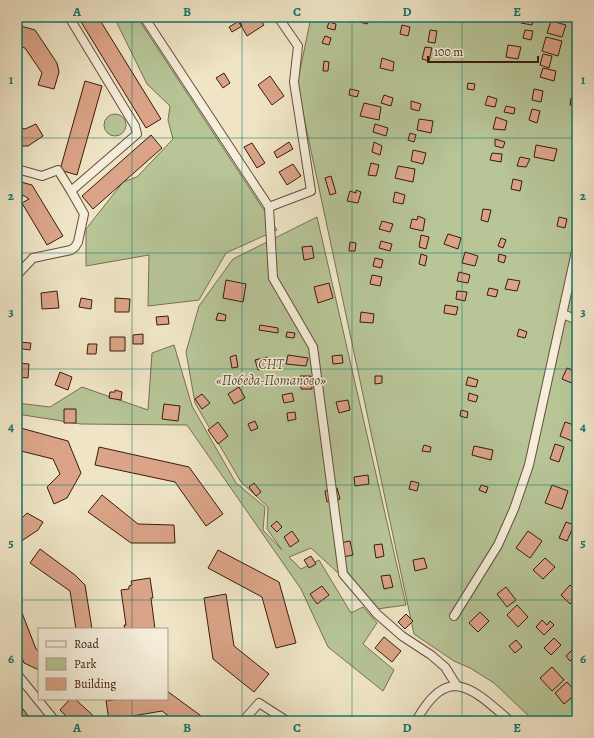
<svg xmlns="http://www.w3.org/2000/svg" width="594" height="738" font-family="Alegreya,serif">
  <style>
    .green { fill: #b7c597; stroke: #797052 }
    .building { fill: #dba488; stroke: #3b1a0d }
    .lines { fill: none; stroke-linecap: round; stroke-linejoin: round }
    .minor-casing { stroke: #684d3b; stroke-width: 10 }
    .minor { stroke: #f5eeda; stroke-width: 8 }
    .grid { fill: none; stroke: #0f766e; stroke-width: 1; stroke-opacity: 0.55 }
    .labels { text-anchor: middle; stroke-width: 3; stroke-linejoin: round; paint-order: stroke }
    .park-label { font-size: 14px; font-style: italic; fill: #604d36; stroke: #f5eeda }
    .neatline { fill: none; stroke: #0f766e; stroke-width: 1.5 }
    .grid-label { font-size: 13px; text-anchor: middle; font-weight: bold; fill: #0f766e }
  </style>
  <rect width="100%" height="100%" fill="#efe5c6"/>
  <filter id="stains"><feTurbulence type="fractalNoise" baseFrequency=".005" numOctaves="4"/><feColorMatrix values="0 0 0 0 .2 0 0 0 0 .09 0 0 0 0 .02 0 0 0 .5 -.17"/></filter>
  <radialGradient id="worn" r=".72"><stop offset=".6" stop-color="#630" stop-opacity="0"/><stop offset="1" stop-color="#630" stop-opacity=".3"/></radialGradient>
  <!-- green -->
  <path class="green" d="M114,17H137L277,230L226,253L199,300L148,306L149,255L86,266V229L123,182L137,177L173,139L168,120L170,106L147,84Z
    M311,17H577V721H534L494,683L470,668L454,661L414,634L297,85Z
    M104 125a11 11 0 1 1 22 0a11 11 0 1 1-22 0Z
    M317,217L406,605L377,609L311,548L289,557L301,569L319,560L351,613L363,607L377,623L363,644L394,670L383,691L328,647L301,589L187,425L81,424L17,414V403L50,407L82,387L148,410L152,353L174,345L192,406L236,483L265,507L263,530L282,550L267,529L268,507L241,482L195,403L186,352L199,306L233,259Z"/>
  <!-- building -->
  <path class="building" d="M78,17H98L161,119L146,128Z
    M236,17H259L264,25L247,36Z
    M361,17H370L367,24L360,22Z
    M522,17H534L532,25L521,23Z
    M239,21L242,26L232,32L229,27Z
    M551,21L566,25L562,37L547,33Z
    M329,22L336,24L335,30L327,28Z
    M17,25L35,30L57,63L59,72L54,89L38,85L42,73L25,48L17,46Z
    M402,25L410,27L408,36L400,34Z
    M430,30L437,31L435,43L428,42Z
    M525,30L533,31L531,40L523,38Z
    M325,36L331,38L329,45L322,43Z
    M546,37L562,41L558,56L542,51Z
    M508,45L521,47L518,59L506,57Z
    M425,47L432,48L429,61L422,59Z
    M543,54L552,56L549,68L540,65Z
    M382,58L394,62L393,71L380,68Z
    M324,61L329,62L328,71H323Z
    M543,68L556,71L554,81L540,77Z
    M224,73L230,83L223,88L216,78Z
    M270,76L284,96L272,105L258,85Z
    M85,81L102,86L77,175L60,170Z
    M468,83L475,84L474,90L467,89Z
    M350,89L359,91L357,97L349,95Z
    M534,89L543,91L541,102L532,100Z
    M384,95L393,98L391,106L381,103Z
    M488,96L497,99L495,107L485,105Z
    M571,98L577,99V106L570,105Z
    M411,101L421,104L419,111L411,109Z
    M364,103L381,107L379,120L360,116Z
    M506,106L515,108L514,114L504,112Z
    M532,109L540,111L537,123L529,120Z
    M496,117L507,121L505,130L493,129Z
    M419,119L433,121L431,133L417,130Z
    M36,124L43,136L28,146H17V127L25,129Z
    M375,124L388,128L386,136L373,132Z
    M410,133L416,135L414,142L408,140Z
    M151,135L162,148L93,209L82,196Z
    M495,139L505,142L503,148L495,146Z
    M289,142L293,149L277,158L274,152Z
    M374,142L382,146L380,155L372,152Z
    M252,143L265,163L257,168L244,147Z
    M536,145L557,149L554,161L534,157Z
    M413,150L426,153L423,164L411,161Z
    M492,153L502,154L501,162L490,160Z
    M520,157L530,159L526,167L517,166Z
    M371,163L379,165L376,176L368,175Z
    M293,164L301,176L287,185L279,172Z
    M398,166L415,169L413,182L395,178Z
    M331,176L336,193L330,195L325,178Z
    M513,179L522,181L520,191L511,189Z
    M17,181L32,185L63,236L47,245L22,203L29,199L23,195L21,201L17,200Z
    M356,190L361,192L358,203L347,201L350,191L356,193Z
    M395,192L405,195L403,204L393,202Z
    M483,209L491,210L488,222L481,220Z
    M418,216L425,219L423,231L410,228L412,219L417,220Z
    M559,217L567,219L565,228L557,226Z
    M382,221L393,224L390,232L379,229Z
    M448,234L461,238L458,249L444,244Z
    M421,235L429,237L426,249L419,247Z
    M501,238L506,240L503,248L498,246Z
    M381,241L392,244L390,251L379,248Z
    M350,242L356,243L355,251H349Z
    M312,246L314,258L304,260L302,247Z
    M465,252L478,256L475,266L462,263Z
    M421,254L427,256L425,266L419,264Z
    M499,254L506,256L504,263L498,261Z
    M375,258L383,260L381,268L373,266Z
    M459,272L470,275L468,283L457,281Z
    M372,275L382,277L380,286L370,284Z
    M508,279L520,281L517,291L505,289Z
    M226,280L246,284L243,302L223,298Z
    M329,283L333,298L318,303L314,287Z
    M489,288L498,290L496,297L487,295Z
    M57,291L59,308L42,309L41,293Z
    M457,291L467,292L465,301L456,299Z
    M81,298L92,300L91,309L79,307Z
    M115,298L130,299L129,312H115Z
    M445,305L458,307L456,315L444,313Z
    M361,312L374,314L373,323L360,322Z
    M218,313L226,315L225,321L216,320Z
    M168,316L169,324L157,325L156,317Z
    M260,325L278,328V333L259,330Z
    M519,329L527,332L525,338L517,336Z
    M287,332L295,333L294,338L286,337Z
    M143,334V344H133V335Z
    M110,337H125V351H110Z
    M18,342L31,343L30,350L17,348Z
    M88,344H97L96,354H87Z
    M236,355L238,367L232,368L230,357Z
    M288,355L308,358L306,366L286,364Z
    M342,355L343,363L333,364L332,356Z
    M267,357L270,367L258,370L255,360Z
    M17,363L29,364L28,378L17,377Z
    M567,368L577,372V378L574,384L562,379Z
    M60,372L72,377L68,390L55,385Z
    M300,376H311L312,389H301Z
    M375,376H382V383L375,384Z
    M468,377L478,380L476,387L466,385Z
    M239,387L245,398L234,404L228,394Z
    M115,390L122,392L121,400L109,398L110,392H115Z
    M292,393L294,401L284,403L282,395Z
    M469,393L478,396L476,402L468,400Z
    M202,394L210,403L202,409L195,399Z
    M348,400L350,410L339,413L336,402Z
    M164,404L180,406L178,421L162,419Z
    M64,409H76V423H64Z
    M461,410L468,412L467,418L460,416Z
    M295,412L296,419L288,421L287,413Z
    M255,421L258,428L251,431L248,424Z
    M218,422L228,436L218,444L208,430Z
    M565,422L577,426V443L560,436Z
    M17,427L68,441L81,473L67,498L54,504L47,487L60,474L53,459L17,450Z
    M555,444L564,447L559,462L550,459Z
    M424,445L431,447L430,452L422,451Z
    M474,446L493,450L491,460L472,455Z
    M99,447L189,467L223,514L206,526L175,482L95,465Z
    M368,475L369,484L355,486L354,477Z
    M411,481L419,483L417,491L409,489Z
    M254,483L261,492L256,496L249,487Z
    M481,485L488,487L486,493L479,490Z
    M552,485L568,491L562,509L545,503Z
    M337,488L340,499L327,502L325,491Z
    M102,495L138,524L174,525L175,543H131L88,512Z
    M27,513L43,522L38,530L17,544V523Z
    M277,521L282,527L277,532L271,526Z
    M566,522L574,525L567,541L559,538Z
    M292,531L299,541L290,547L284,537Z
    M528,531L542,541L530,558L516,548Z
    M350,541L353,555L343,557L339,543Z
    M382,544L384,556L376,558L374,545Z
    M40,549L75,575L85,585L92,629H76L70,591L30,563Z
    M218,550L279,582L296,643L276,648L262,597L208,568Z
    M311,556L316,564L309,568L304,560Z
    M424,558L427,568L415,571L413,560Z
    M545,558L555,567L543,579L533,570Z
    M390,575L393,587L384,589L381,576Z
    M150,578L153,598H151L155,629H125L124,625H126L121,590L129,589V586L132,585L131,581Z
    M570,585L577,592V596L570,604L561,595Z
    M322,586L329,595L317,604L310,594Z
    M506,587L516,600L507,607L497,594Z
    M226,594L234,646L269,674L254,692L213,659L204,598Z
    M17,600L36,649L39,651V670L24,663L17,646Z
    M517,605L528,617L518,627L507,615Z
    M480,612L489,621L478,632L469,623Z
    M406,614L413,621L405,629L398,622Z
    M542,620L547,625L550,621L554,625L544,635L536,627Z
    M384,637L401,651L392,662L375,648Z
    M554,638L561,645L551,655L544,648Z
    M516,640L522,647L515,653L509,646Z
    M575,647L577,649V654L570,661L566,656Z
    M552,667L564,680L552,691L540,678Z
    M567,682L577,693L564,704L555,693Z
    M167,691L208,721H175L162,711L109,720L106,701L119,699H167Z
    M70,699H75L99,721H71L60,710Z
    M17,701L32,721H17Z"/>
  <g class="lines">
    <defs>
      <path id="minor" d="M144,17L269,207L311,191L294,82L298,46L278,17
        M17,169L42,176L58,170L71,191L137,134L135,126L69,17
        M269,207L273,278L313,347L343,574L377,614L402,636L431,655L445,667L457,686
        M17,275L33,258L71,250L75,247L78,242L84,214L71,191
        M563,314L577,320
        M454,616L498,545L514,509L529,465L577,247
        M17,674L55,721
        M243,721L259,703L287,721
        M416,721C448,663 472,688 510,721"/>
    </defs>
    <!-- minor casing -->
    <use href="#minor" class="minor-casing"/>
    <!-- minor -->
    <use href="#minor" class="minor"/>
  </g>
  <!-- grid -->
  <path class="grid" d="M132,17V629M242,17V721M352,17V721M462,17V721M17,138H577M17,253H577M17,369H577M17,485H577M17,600H577M132,699V721"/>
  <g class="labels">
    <!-- park labels -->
    <g class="park-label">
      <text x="271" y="369">СНТ<tspan x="271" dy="16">«Победа-Потапово»</tspan></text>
    </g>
  </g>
  <!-- margin -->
  <rect width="594" height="738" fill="none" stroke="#efe5c6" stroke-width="44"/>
  <!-- legend -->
  <rect x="38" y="628" width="130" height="72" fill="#f5eeda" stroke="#ab9988"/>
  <rect x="46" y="641" width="20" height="6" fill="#f5eeda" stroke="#ab9988"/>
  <text x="74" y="648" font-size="12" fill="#3b1a0d">Road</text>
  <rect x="46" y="658" width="20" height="12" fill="#b7c597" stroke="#ab9988"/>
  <text x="74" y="668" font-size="12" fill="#3b1a0d">Park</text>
  <rect x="46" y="678" width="20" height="12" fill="#dba488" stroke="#ab9988"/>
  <text x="74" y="688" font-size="12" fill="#3b1a0d">Building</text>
  <!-- scale -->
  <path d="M428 56v6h110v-6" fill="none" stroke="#3b1a0d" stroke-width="2"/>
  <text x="434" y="56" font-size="12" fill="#3b1a0d" stroke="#f5eeda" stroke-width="3" paint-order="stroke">100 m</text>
  <rect x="22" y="22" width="550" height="694" class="neatline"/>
  <g class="grid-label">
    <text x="77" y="16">A</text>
    <text x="187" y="16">B</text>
    <text x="297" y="16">C</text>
    <text x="407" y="16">D</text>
    <text x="517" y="16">E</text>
    <text x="11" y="84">1</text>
    <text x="583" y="84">1</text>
    <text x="11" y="200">2</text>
    <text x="583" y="200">2</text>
    <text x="11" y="316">3</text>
    <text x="583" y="316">3</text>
    <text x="11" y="431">4</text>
    <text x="583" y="431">4</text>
    <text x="11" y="547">5</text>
    <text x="583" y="547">5</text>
    <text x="11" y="663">6</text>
    <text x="583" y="663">6</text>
    <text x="77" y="732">A</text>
    <text x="187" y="732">B</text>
    <text x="297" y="732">C</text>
    <text x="407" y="732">D</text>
    <text x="517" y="732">E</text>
  </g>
  <rect width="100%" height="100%" filter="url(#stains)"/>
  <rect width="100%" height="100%" fill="url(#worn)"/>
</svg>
